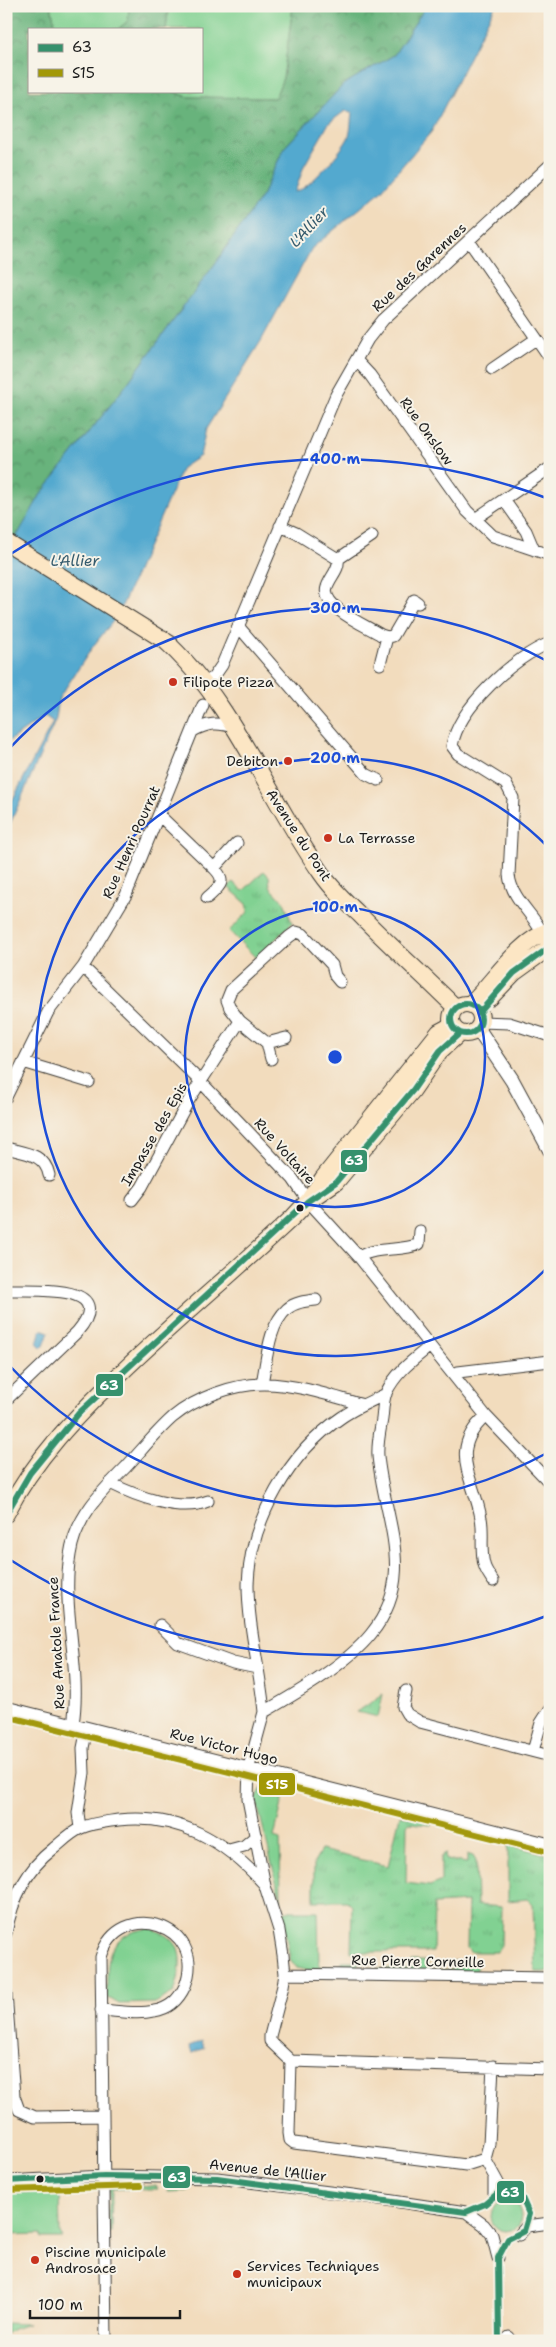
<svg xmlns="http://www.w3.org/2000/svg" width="556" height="2347" font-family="'Shantell Sans',sans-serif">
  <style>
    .grass { fill: #81d192; stroke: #4e7657 }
    .forest { fill: url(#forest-crowns); stroke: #42684c }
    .park { fill: url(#park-tufts); stroke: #4e7657 }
    .water { fill: #53a9cf; stroke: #386276; fill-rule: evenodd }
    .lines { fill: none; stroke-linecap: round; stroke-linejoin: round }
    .minor-casing { stroke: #3c3934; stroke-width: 13 }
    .tertiary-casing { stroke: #3c3934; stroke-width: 16 }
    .secondary-casing { stroke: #3c3934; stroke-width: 18 }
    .minor { stroke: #fff; stroke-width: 11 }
    .tertiary { stroke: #fff; stroke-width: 14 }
    .secondary { stroke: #fce6c4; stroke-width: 16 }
    .bus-1-casing { stroke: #f7f3e8; stroke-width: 10 }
    .bus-2-casing { stroke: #f7f3e8; stroke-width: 10 }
    .bus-1 { stroke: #36916d; stroke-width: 6 }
    .bus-2 { stroke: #a29807; stroke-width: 6 }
    .ring { fill: none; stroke: #1d4ed8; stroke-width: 2.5 }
    .poi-dot { fill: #c8321e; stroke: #f7f3e8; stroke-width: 2 }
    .bus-dot { fill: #1c1c1c; stroke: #f7f3e8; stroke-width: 2 }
    .labels { text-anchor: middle; stroke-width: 4; stroke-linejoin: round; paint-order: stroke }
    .street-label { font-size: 14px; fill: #1c1c1c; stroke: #f7f3e8 }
    .poi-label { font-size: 14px; fill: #1c1c1c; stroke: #f7f3e8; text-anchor: start }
    .water-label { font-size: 15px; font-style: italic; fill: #355b6d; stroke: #f7f3e8 }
    .centre { fill: #1d4ed8; stroke: #f7f3e8; stroke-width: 2.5 }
    .ring-label { font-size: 15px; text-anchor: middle; font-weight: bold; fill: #1d4ed8; stroke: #f7f3e8; stroke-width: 4; stroke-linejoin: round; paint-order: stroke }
    .line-badge { stroke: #f7f3e8; stroke-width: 2 }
    .badge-label { font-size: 14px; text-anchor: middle; font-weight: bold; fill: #fff }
  </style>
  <defs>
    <pattern id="forest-crowns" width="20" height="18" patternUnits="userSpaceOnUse" patternTransform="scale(1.25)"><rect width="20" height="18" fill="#68b37c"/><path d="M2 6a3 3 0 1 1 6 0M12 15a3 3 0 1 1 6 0" fill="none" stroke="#559165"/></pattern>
    <pattern id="park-tufts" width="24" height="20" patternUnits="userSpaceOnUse" patternTransform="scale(1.25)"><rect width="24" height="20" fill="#81d192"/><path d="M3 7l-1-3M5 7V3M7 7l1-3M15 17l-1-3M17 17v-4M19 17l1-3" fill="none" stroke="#6fb37d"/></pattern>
  </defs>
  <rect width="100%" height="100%" fill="#f7f3e8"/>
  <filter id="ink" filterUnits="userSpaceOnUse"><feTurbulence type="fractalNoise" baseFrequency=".02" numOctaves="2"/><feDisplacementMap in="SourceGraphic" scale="10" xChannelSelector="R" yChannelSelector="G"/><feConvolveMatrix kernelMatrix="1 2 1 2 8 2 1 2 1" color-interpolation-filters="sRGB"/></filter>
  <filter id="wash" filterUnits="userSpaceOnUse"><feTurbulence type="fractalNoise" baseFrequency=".0096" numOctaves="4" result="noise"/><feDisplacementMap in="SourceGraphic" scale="20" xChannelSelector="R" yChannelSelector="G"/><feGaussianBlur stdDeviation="1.12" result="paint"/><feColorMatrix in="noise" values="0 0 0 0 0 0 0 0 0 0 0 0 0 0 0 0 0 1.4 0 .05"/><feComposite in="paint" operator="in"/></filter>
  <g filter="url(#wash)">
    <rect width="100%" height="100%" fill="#f2dcbd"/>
    <!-- grass -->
    <path class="grass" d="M51,6H129L128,21L118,29H56Z
      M169,6H293L283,78L275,98L188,97L172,91H201V29H166Z
      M274,1784L286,1787L274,1837L280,1839L281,1901L256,1799L263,1786Z
      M286,1911H318L319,1967H341V1961H358V1969H411V1961H428V1969L453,1970V1961H472L478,1965L476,1973L306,1970L297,1968L290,1959L282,1913Z
      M151,1928C157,1931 164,1933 169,1937C186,1950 180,1975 174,1992L155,2003L119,2004L107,1997C107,1958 105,1934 151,1928Z
      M116,2185L156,2186L158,2189H112L111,2232H109V2189Z
      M169,2186L190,2188V2191L168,2192Z
      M59,2191L60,2234L63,2238H42V2234L6,2235V2193Z
      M491 2216a15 15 0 1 1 30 0a15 15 0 1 1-30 0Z
      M6,2323L28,2324L13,2329L6,2334Z"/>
    <!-- forest -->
    <path class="forest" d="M6,6H51L56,29H29V91H172L188,97L275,98L283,78L293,6H426L394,55L344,84L284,148L263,194L217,261L127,384L41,494L16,539L6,533Z
      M129,6H169L166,29H118L128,21Z"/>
    <!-- park -->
    <path class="park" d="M264,871L269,876L270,887L284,902L292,923L256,958L229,931L248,912L247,904L228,887L233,882L243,891Z
      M383,1694L378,1717L357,1712Z
      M400,1815L432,1822L431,1825L409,1823L407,1825L406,1883L430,1886L441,1881V1858L445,1853L446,1860L467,1863V1854L473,1856L476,1861L477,1905L502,1907L501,1946L497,1952H471L467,1948L468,1902L434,1904L433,1952H351L352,1906L347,1901H314V1862L321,1850L388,1866Z
      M508,1845L550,1855V1972H535L533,1904L528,1899L508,1901Z"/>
    <!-- water -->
    <path class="water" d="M426,6H495L432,131L380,192L312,248L261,341L206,429L200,456L182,468L118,615L94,645L59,698L56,719L6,833V812L53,722L45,716L6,743V555L41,494L127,384L217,261L263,194L284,148L344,84L394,55ZM345,111L352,112C351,120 351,129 349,136C344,149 308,190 295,192L304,166L329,123Z
      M41,1329L49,1332L44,1346L41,1347L37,1343Z
      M202,2041L204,2048L192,2053L189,2046Z"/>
  </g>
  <g filter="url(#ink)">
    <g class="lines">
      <defs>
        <path id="minor" d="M469,241L550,358
          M356,360L370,375L467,511L493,536L550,555
          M492,369L536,339
          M504,500L526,531L534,550
          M475,519L550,468
          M280,526L296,533L338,559C340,569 330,577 327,587C320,607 367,626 381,635L387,637L393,636L414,600L418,603
          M338,559L372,536
          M238,626L366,774L378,780
          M380,664L387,637
          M209,680L213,678L222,665L336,395L368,339L383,320L550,165
          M193,731C208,723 217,722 233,727
          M160,816L214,868L237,843
          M207,898C219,887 228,882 214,868
          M545,940C537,915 512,902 509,875L513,798L506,784L458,754L452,746C458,708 515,656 550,643
          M83,967L201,1082L293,1179L308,1201L359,1257L486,1416L550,1483
          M240,1021L267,1043L271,1059
          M481,1022L509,1023L550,1036
          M267,1043L286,1038
          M23,1062L89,1082
          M6,1097L48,1012L83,967L126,895L203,705
          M6,1148C25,1153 45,1154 49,1175
          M132,1200L142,1187L189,1100L240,1021L230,1008L227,1000L231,990L289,937L296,932L303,934L332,965L335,976L340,982
          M359,1257C376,1246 401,1252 419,1244L420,1231
          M6,1290C35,1291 119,1283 77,1332L6,1400
          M454,1374L458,1372L550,1361
          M262,1383C267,1360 268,1326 287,1309C295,1302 306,1301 316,1300
          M486,1416C447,1450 474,1478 481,1518C484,1533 480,1550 484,1564C485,1570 490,1576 493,1581
          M110,1483C136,1496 180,1513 208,1501
          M160,1625L178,1643L233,1663L257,1668
          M406,1691L403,1707L407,1714L420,1722L550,1756
          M6,1707L550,1844
          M264,1712C260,1669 248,1627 248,1584C250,1520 290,1452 342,1417C355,1408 371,1401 386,1394
          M73,1724C82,1668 61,1611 70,1555C75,1518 101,1492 126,1467C141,1451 156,1432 173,1417C196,1398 233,1384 264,1384C297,1384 332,1396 363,1405
          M533,1751L541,1723L550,1709
          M80,1828L78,1813L84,1773L83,1748L87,1728
          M229,1850L244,1846L256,1836
          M6,1933C12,1899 26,1870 53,1849C62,1842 70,1833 81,1828C92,1823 105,1822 118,1820C179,1813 225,1841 264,1884
          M285,1974L550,1978
          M6,1993L14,2096L19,2110L35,2117L103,2116L106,2341
          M101,2010C118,2011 137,2015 154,2011C169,2009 179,1999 185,1986C209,1924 119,1897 101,1957L103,2116
          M291,2061L270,2041V2036L283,1986L285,1974L283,1955L279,1930L265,1886L248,1799L249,1767L264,1712C297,1693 347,1664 371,1634C418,1577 384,1519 378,1456C377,1444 380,1431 382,1419C383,1411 383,1400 386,1393C396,1372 413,1360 430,1346
          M291,2061L289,2133L290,2140L294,2143L466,2165L485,2159L503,2192
          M291,2061L550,2069
          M485,2159L489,2144L493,2066
          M6,2181L104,2176L217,2178L353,2195L466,2212L484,2225L492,2235L498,2258
          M494,2195V2178
          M519,2235L527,2226L550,2223
          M509,2337V2341"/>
        <path id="tertiary" d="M478,1029L512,1080L550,1150"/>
        <path id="secondary" d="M6,542L170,644
          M162,638C233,701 267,796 321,873C332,889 346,902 360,915C391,947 424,976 456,1008
          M490,998L514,973L550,947
          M451 1019a15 15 0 1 1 30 0a15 15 0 1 1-30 0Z
          M470,1004C495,980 516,943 550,930
          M314,1197L336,1182L413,1090L440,1051L460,1033
          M6,1514C34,1459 77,1415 121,1373C177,1319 237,1270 293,1217L308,1201L323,1178L439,1032L452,1025"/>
      </defs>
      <!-- minor casing -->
      <use href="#minor" class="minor-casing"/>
      <!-- tertiary casing -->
      <use href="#tertiary" class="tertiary-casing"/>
      <!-- secondary casing -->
      <use href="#secondary" class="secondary-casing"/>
      <!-- minor -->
      <use href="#minor" class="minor"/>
      <!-- tertiary -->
      <use href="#tertiary" class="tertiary"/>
      <!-- secondary -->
      <use href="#secondary" class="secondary"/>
      <defs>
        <path id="bus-1" d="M451 1019a15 15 0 1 1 30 0a15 15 0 1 1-30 0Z
          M480,1012L514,973L550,947
          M6,1514L30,1473L79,1413L308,1201L336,1182L413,1090L440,1051L460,1033
          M6,2181L104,2176L217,2178L466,2212L485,2204L498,2193L510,2192L522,2198L529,2214L524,2231L508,2239L498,2258L499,2341"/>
        <path id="bus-2" d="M6,1716L548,1852
          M6,2190L140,2186"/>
      </defs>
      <!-- bus-1 casing -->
      <use href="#bus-1" class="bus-1-casing"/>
      <!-- bus-2 casing -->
      <use href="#bus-2" class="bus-2-casing"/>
      <!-- bus-1 -->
      <use href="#bus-1" class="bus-1"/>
      <!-- bus-2 -->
      <use href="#bus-2" class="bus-2"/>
    </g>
  </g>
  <!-- distance rings -->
  <g class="ring">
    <circle cx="335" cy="1057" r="150"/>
    <path d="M548 1267A299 299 0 1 1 548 847"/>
    <path d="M549 1452A449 449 0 0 1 7 1363M7 751A449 449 0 0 1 549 662"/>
    <path d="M549 1615A598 598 0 0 1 9 1559M9 555A598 598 0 0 1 549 499"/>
  </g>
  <!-- markers -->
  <g class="poi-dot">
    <circle cx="173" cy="682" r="5"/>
    <circle cx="288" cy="761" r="5"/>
    <circle cx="328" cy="838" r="5"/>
    <circle cx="35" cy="2260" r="5"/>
    <circle cx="237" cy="2274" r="5"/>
  </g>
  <g class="bus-dot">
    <circle cx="300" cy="1208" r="4.5"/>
    <circle cx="40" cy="2179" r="4.5"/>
  </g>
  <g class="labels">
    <!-- street labels -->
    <g class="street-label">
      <text transform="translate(419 267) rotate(-43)" y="5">Rue des Garennes</text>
      <text transform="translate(427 431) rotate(54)" y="5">Rue Onslow</text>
      <text transform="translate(299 835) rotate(57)" y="5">Avenue du Pont</text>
      <text transform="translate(131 842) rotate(-66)" y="5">Rue Henri Pourrat</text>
      <text transform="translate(154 1134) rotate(-60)" y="5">Impasse des Epis</text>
      <text transform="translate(285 1151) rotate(48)" y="5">Rue Voltaire</text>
      <text transform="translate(56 1643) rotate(-93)" y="5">Rue Anatole France</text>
      <text transform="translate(224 1746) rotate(14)" y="5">Rue Victor Hugo</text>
      <text transform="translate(418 1961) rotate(1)" y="5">Rue Pierre Corneille</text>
      <text transform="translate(268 2170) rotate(6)" y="5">Avenue de l'Allier</text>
    </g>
    <!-- poi labels -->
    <g class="poi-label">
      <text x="183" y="687">Filipote Pizza</text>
      <text x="278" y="766" text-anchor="end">Debiton</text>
      <text x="338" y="843">La Terrasse</text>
      <text x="45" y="2257">Piscine municipale<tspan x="45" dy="16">Androsace</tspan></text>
      <text x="247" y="2271">Services Techniques<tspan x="247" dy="16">municipaux</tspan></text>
    </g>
    <!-- water labels -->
    <g class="water-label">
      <text transform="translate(309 227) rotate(-47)" y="5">L'Allier</text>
      <text x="75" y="566">L'Allier</text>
    </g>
  </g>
  <circle cx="335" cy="1057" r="8" class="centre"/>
  <g class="ring-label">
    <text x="335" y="464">400 m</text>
    <text x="335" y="613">300 m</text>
    <text x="335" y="763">200 m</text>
    <text x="335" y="912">100 m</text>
  </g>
  <g class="line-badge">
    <rect x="340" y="1149" width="28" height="24" rx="5" fill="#36916d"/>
    <rect x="95" y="1373" width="29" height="24" rx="5" fill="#36916d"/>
    <rect x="258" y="1772" width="38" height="24" rx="5" fill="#a29807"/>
    <rect x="162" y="2165" width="29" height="24" rx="5" fill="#36916d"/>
    <rect x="496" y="2180" width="29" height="24" rx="5" fill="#36916d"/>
  </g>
  <g class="badge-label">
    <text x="354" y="1165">63</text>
    <text x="109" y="1390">63</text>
    <text x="277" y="1789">S15</text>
    <text x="177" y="2182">63</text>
    <text x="510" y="2197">63</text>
  </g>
  <!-- margin -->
  <rect width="556" height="2347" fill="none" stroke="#f7f3e8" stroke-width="25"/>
  <!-- legend -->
  <rect x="28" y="28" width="175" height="65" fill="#f7f3e8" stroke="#9f9d96"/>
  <rect x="38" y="44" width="25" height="8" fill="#36916d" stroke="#9f9d96"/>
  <text x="72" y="52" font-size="15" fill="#1c1c1c">63</text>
  <rect x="38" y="69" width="25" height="8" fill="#a29807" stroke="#9f9d96"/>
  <text x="72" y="78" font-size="15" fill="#1c1c1c">S15</text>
  <!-- scale -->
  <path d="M30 2310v8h150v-8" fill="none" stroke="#1c1c1c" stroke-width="2.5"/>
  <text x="38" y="2310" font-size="15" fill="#1c1c1c" stroke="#f7f3e8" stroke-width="4" paint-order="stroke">100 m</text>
</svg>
